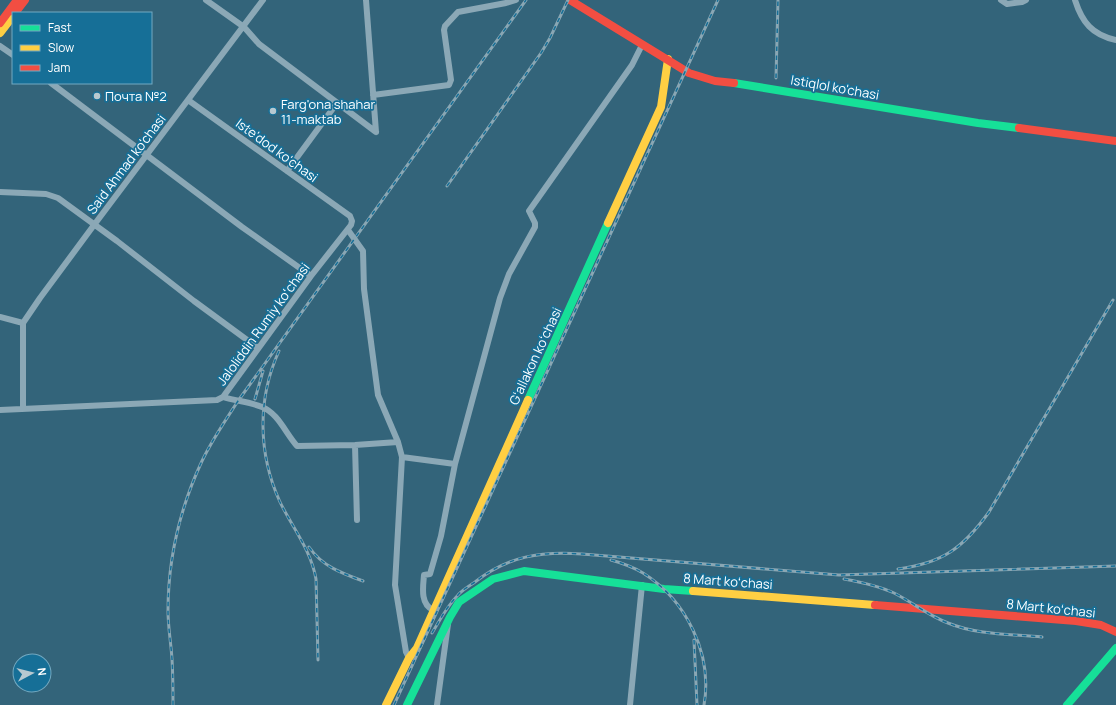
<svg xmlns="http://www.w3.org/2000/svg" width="1116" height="705" font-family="Manrope,sans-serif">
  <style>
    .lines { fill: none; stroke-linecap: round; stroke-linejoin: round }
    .street { stroke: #8ba8b6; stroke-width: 6 }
    .fast { stroke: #16e098; stroke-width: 8 }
    .slow { stroke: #ffcf43; stroke-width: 8 }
    .jam { stroke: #f24e42; stroke-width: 8 }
    .rail-casing { stroke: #8aa7b4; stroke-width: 3 }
    .rail { stroke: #166f97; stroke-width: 1.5; stroke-dasharray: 4.5; stroke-linecap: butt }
    .poi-dot { fill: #b8c9d0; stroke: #166f97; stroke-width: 1.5 }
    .labels { text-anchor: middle; stroke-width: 3.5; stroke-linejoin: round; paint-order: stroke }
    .street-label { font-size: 13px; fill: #fff; stroke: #166f97 }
    .poi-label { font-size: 13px; fill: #fff; stroke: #166f97; text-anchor: start }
  </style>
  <rect width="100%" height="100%" fill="#33647a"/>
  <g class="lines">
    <!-- street -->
    <path class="street" d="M206,0L244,27L259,44L376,132
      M366,0L376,132
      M1001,0L1007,4L1022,2L1026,0
      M1075,0C1082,22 1092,35 1116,40
      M0,46L13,55
      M51,83L242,227L311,276
      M373,95L449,85L451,80L444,30L445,26L458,12L506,3L516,0
      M287,171L337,103
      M0,192L46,194L58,198L117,241L194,301L258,348
      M348,230L363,251L364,289L378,395L398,442L402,457L395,585L406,652L409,658
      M0,317L23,323
      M223,397C235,401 251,402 262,407C278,413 286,434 297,446L355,445L398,442
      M23,409V323L40,298L94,225L263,0
      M0,410L217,400L223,397L311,276L351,225L352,221L350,216L188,100
      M355,445L357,520
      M402,457L455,464
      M433,610C420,604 423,587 424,575L430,574L441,536L455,464L500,298L509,274L535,227V223L529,211L632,65L642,45
      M437,705L448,624
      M630,705L642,585"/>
    <!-- fast -->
    <path class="fast" d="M734,83L978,123L1019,128
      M528,400L608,223
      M407,705L450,617L459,602L493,579L524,571L664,589L693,591
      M1067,705L1116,648"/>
    <!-- slow -->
    <path class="slow" d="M0,33L13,16
      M608,223L661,107L668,59
      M693,591L875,605
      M386,705L409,658L417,648L528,400"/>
    <!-- jam -->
    <path class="jam" d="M570,0L689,73L715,81L734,83
      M15,13L25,0
      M0,23L17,0
      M1019,128L1116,141
      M875,605L1076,621L1101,625L1116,632"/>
    <defs>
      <path id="rail" d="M776,78L778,0
        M447,186L541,53L550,38L568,0
        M279,351C257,399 258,454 280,502C292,527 311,550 316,579L318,660
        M255,399L263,371
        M309,547C322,566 341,573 363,581
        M611,560C622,563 633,567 643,573C686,600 713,654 704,705
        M898,569C943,563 963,548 989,512L1113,300
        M844,579C860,582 879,586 894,593C912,602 929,616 948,623C977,635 1011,634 1042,637
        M432,633C440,620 447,606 458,595C462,590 469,586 475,582C508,556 541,551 582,554L839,575L1116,566
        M694,640L697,705
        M173,705C173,690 173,675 172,659C171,643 168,627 168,611C168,560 180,508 202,461C212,440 225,421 238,401L526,0
        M394,705L718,0"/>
    </defs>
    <!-- rail casing -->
    <use href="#rail" class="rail-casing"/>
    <!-- rail -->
    <use href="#rail" class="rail"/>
  </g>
  <!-- markers -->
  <g class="poi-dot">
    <circle cx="97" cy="96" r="4"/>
    <circle cx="273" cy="111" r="4"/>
  </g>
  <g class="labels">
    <!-- street labels -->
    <g class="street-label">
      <text transform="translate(835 87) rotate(10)" y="5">Istiqlol ko'chasi</text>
      <text transform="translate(277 150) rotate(36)" y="5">Iste'dod ko'chasi</text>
      <text transform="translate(126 164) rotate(-53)" y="5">Said Ahmad ko'chasi</text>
      <text transform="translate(263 324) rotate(-54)" y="5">Jaloliddin Rumiy koʻchasi</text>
      <text transform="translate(535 356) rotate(-65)" y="5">Gʻallakon koʻchasi</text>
      <text transform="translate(728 581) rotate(4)" y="5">8 Mart koʻchasi</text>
      <text transform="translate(1051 608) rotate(6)" y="5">8 Mart koʻchasi</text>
    </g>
    <!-- poi labels -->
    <g class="poi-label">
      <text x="105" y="101">Почта №2</text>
      <text x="281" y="109">Farg'ona shahar<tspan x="281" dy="15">11-maktab</tspan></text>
    </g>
  </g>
  <!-- legend -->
  <rect x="12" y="12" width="140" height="72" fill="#166f97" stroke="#73a9c1"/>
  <rect x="20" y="25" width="20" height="6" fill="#16e098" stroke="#73a9c1"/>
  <text x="48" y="32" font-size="12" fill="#ffffff">Fast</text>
  <rect x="20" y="45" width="20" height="6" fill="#ffcf43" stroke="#73a9c1"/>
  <text x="48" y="52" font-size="12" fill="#ffffff">Slow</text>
  <rect x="20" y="65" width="20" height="6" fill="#f24e42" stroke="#73a9c1"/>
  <text x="48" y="72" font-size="12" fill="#ffffff">Jam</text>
  <!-- north arrow -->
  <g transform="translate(32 673) rotate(83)"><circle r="19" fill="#166f97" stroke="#73a9c1"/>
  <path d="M0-3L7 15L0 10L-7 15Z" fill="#b8c9d0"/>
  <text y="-6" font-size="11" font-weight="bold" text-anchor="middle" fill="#ffffff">N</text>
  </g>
</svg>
